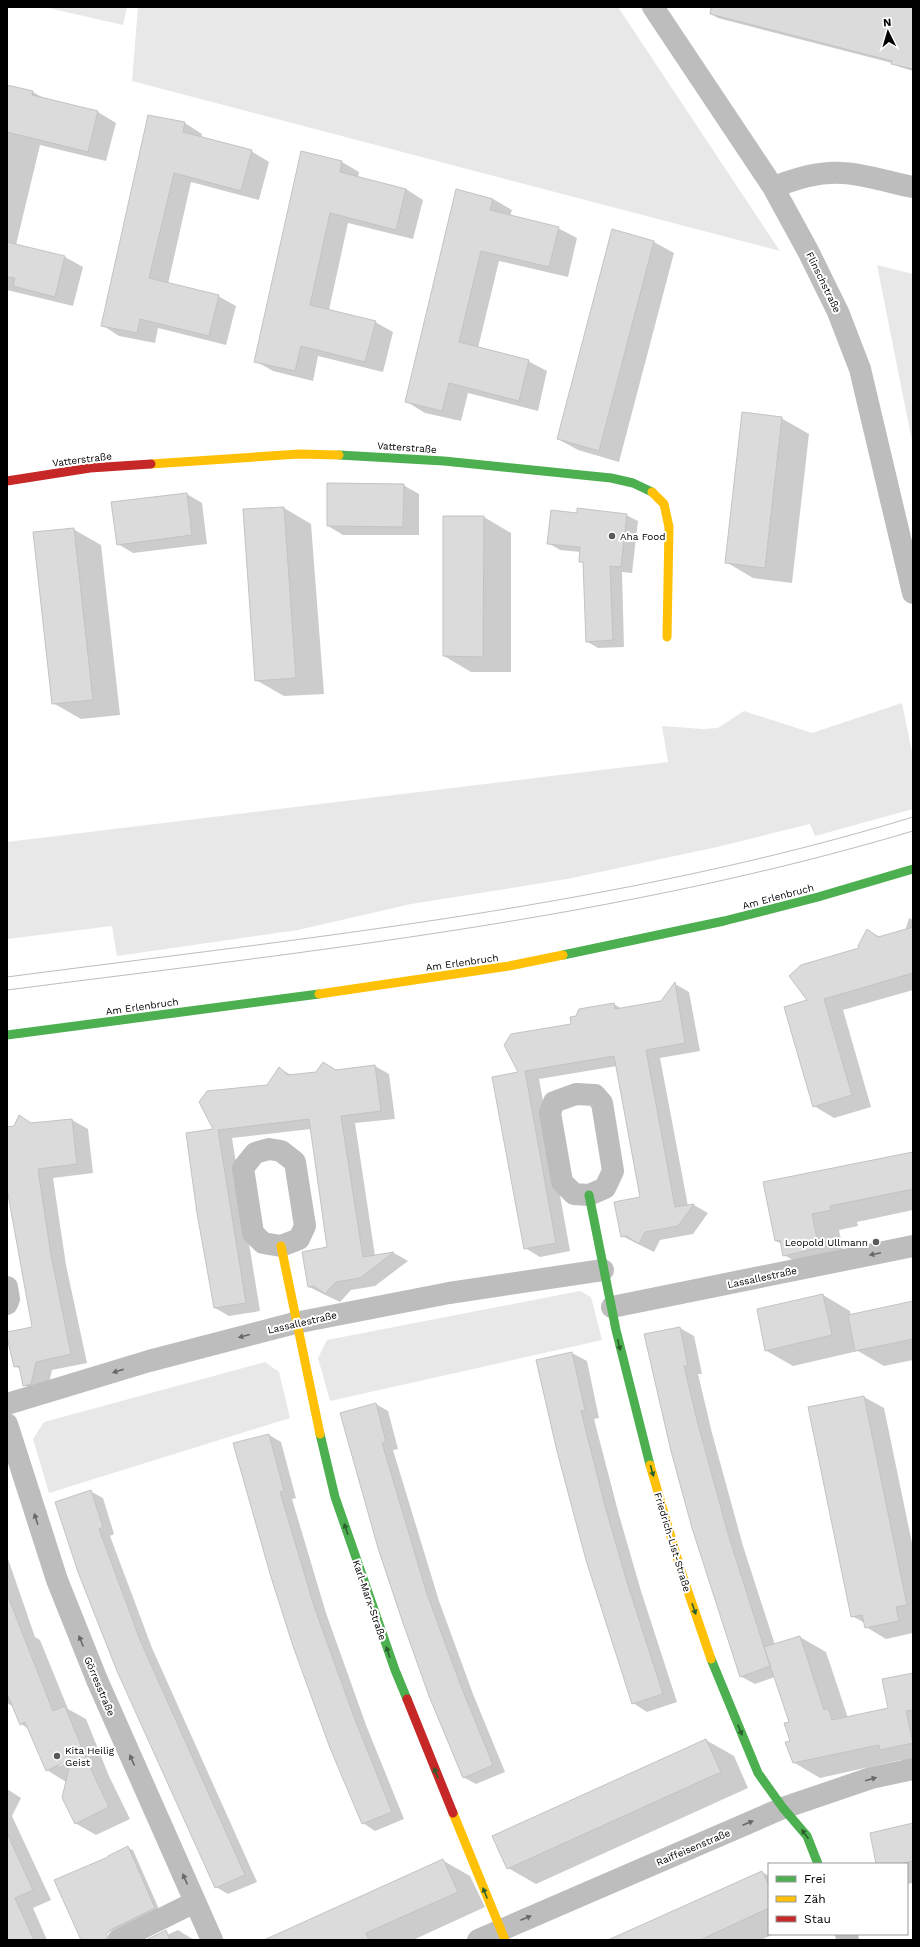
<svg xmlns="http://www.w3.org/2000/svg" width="920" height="1947" font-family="'Work Sans',sans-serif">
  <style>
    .green { fill: #e8e8e8 }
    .shadow { fill: #0003; fill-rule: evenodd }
    .building { fill: #dbdbdb; stroke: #c3c3c3 }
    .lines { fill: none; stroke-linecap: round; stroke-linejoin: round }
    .street { stroke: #bdbdbd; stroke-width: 22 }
    .fast { stroke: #4caf50; stroke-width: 9 }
    .slow { stroke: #ffc107; stroke-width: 9 }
    .jam { stroke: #c62828; stroke-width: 9 }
    .tram { stroke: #bdbdbd; stroke-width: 1 }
    .oneway { fill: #686868 }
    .oneway2 { fill: #2a602c }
    .poi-dot { fill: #595959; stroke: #fff; stroke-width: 1.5 }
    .labels { text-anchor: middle; stroke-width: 4; stroke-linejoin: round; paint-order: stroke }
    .street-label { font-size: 10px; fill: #000; stroke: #fff }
    .poi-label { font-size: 10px; fill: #000; stroke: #fff; text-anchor: start }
  </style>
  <rect width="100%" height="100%" fill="#fff"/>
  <!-- green -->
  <path class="green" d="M44,7H127L123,25Z
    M138,7H618L780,251L132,81Z
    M877,265L913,274V446Z
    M902,703L913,757V809L815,836L810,824L717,847L567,879L411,904L298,930L117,956L112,926L7,939V842L668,762L662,726L703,729L718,728L744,711L812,733Z
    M580,1291L591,1297L602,1340L330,1401L318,1358L327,1340Z
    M265,1362L279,1372L290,1418L49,1493L33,1439L44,1422Z"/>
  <!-- shadow -->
  <path class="shadow" d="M713,7H913V71L900,67L892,63L718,18L711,14Z
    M7,86L33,92L47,100L98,112L116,123L106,161L40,145L16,245L65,257L83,267L73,306L7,290Z
    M185,123L202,134L201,138L251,151L269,162L259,200L191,182L168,284L218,296L236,306L226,345L158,328L155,343L119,336L102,325Z
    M342,162L359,172L358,178L406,189L423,200L413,239L348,223L329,310L375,322L393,332L383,372L318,356L313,381L273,371L255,361Z
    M493,199L512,210L510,216L558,228L577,238L568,277L499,261L478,348L528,361L547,371L538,411L468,393L461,421L425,413L407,402Z
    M654,242L674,253L619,462L578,450L558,439Z
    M781,418L809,434L792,583L753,578L726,562Z
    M403,485L419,494V535H343L328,526Z
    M187,494L202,503L207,544L133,553L118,544Z
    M284,508L311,524L324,694L284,696L256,680Z
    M577,514L626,515L638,521L632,573L622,572L624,647L598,648L586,641L584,564L580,561L581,552L560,550L548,543Z
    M484,517L511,533V672H471L444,656Z
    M73,529L101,545L120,715L81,719L53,703Z
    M909,918L913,920V990L843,1010L871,1107L834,1118L814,1106L809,1000L860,949L867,930L880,937L905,931Z
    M675,984L689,992L700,1051L660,1058L688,1206L694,1205L708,1213L693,1234L660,1240L654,1252L622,1236L641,1198L617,1066L539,1079L570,1251L540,1257L525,1248L520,1073L572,1024L614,1004L622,1009L662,1002Z
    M375,1066L389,1074L395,1119L355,1123L375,1256L394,1253L408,1261L375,1286L351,1290L340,1302L309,1287L329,1248L311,1129L232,1138L260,1311L229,1316L215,1308V1130L268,1086L279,1068L291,1075Z
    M72,1120L88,1129L93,1173L53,1178L66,1265L87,1363L52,1370L47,1392L40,1395L24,1385L21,1370L15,1366L33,1327L7,1184V1128Z
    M913,1152V1210L857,1222L858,1226L839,1230L846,1264L812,1271L784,1255L782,1244L776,1241L764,1183Z
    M823,1295L850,1311L851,1315L913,1303V1360L884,1366L858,1351L793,1366L765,1350Z
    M680,1328L694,1336L702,1374H698L712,1433L743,1546L775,1645L800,1637L826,1652L848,1718L889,1709L913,1674V1763L901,1760L820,1778L793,1762L790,1722L775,1677L755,1684L740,1676L693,1528Z
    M572,1353L587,1361L599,1418L594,1419L619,1515L641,1591L677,1702L647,1712L633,1703L587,1560Z
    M864,1397L884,1408L913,1548V1633L886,1639L866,1627L865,1623L852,1616Z
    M376,1404L388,1411L398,1449L393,1450L439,1601L473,1694L505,1772L476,1784L463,1777L379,1547Z
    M269,1435L281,1442L296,1498L292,1499L326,1613L366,1725L404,1819L375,1831L363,1823L294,1645Z
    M90,1491L103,1498L114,1534L110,1536L152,1648L257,1882L228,1894L216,1887L138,1716Z
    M7,1556L35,1637L40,1640L68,1709L86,1719L109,1776L130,1819L96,1835L75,1823L66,1782L47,1770L29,1729L21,1724L14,1707L7,1703ZM75,1756L76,1758L59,1766V1764Z
    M706,1740L734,1756L748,1788L536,1884L508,1868Z
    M7,1789L21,1798L12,1816L51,1900L33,1908L47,1940H7Z
    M913,1824V1883L907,1884V1864H878Z
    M128,1848L133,1850L159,1909L92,1940H82L110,1858Z
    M442,1860L470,1876L485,1907L413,1940H266Z
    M762,1872L769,1876V1934H774L761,1940H611Z
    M178,1930L194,1940H156Z"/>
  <!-- building -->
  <path class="building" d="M711,7H913V69L891,64L892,61L710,14Z
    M7,85L33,91L32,95L98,111L88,152L7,132Z
    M148,115L185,122L183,132L252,150L241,191L174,173L149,278L219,295L209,336L140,319L137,333L101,326Z
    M301,151L342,161L340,172L406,189L396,230L330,213L310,305L376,321L365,362L301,346L295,371L254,362Z
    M456,189L493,199L490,210L559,227L549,267L481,251L459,342L529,360L519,401L449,383L442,411L405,402Z
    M612,229L654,241L599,451L557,439Z
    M7,242L65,256L55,297L13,286L15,278L7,277Z
    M742,412L782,417L765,568L725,563Z
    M327,483L404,484L403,527L327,526Z
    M187,493L192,535L117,545L111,502Z
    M284,507L296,678L255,681L243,509Z
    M577,508L627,514L621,567L610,566L613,640L586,642L583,562H579L580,547L547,544L551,510L577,513Z
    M443,516H484L483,657L443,656Z
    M74,528L93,700L52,704L33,532Z
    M913,927V973L824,999L852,1095L813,1107L784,1007L807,1000L789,976L801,965L859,948L858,946L867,929L878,937Z
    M675,982L685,1043L646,1050L675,1207L694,1204L678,1226L645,1232L639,1244L626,1236L621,1237L614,1202L640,1197L614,1056L525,1071L556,1243L524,1249L492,1077L518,1072L504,1045L511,1034L571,1024L570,1017L576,1016L579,1009L614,1003L615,1009L661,1001Z
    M323,1062L336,1070L375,1065L381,1111L341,1116L363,1257L394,1252L360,1278L336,1282L325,1294L314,1286L308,1287L302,1252L327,1247L309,1119L218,1130L246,1303L214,1308L197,1213L186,1133L213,1129L199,1102L207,1091L267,1085L279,1067L288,1075L316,1072Z
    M19,1115L31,1123L72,1119L77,1164L38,1169L51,1255L71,1354L36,1362L31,1384L23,1386L19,1366L14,1367L7,1337V1332L32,1327L7,1189V1127L14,1126Z
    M913,1152V1189L830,1206L831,1210L812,1214L819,1248L783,1256L780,1240L775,1241L763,1182Z
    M823,1294L832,1335L765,1351L757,1309Z
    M913,1301V1339L855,1351L848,1315Z
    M680,1327L688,1366H684L698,1424L729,1537L770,1666L740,1677L692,1528L671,1451L644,1334Z
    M572,1352L585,1410L581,1411L605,1506L627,1582L663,1694L632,1704L586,1560L557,1451L536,1360Z
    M864,1396L907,1605L896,1607L899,1621L865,1628L862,1615L851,1617L808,1407Z
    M376,1403L386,1442L382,1443L427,1594L461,1686L493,1765L463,1778L429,1696L403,1623L378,1548L340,1413Z
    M269,1434L284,1491L280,1492L314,1606L354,1717L392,1812L362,1824L330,1748L293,1646L271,1577L233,1443Z
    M91,1490L103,1527L99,1529L140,1640L245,1875L215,1888L117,1671L78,1572L55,1502Z
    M9,1599L53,1711L65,1706L88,1763L109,1807L75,1824L62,1798L71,1759L46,1771L25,1722L20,1725L7,1693V1600Z
    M800,1636L824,1710L828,1708L832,1720L888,1708L882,1679L913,1673V1710L906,1711L913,1743L880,1750L879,1745L793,1763L785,1742L790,1741L784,1723L789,1722L764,1647Z
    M706,1739L721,1772L507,1869L492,1836Z
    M913,1823V1861L901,1864H876L870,1833Z
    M7,1833L33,1890L15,1898L34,1940H7Z
    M128,1846L155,1908L112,1929L107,1933L106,1940H81L54,1880L108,1857V1856Z
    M443,1859L458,1892L366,1933L369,1940H264Z
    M762,1871L769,1886V1908L700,1940H608Z
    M166,1930L170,1940H146Z"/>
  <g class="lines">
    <!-- street -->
    <path class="street" d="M653,7L773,187L808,251L838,312L860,369L913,593
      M773,187C796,179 818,171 843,173C865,174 891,183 913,187
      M576,1094L595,1095L602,1103L613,1171L605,1188L589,1195L574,1194L562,1182L550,1113L554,1102Z
      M269,1149L281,1151L295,1162L305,1226L299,1239L281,1246L263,1243L253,1233L243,1168L255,1153Z
      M7,1287L9,1299L7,1304
      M612,1307L913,1246
      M7,1404L149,1361L295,1323L449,1293L603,1270
      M7,1424L57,1580L97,1680L212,1940
      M846,1934L848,1940
      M118,1940L195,1902
      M478,1940L783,1808L871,1778L913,1769"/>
    <!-- fast -->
    <path class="fast" d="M339,455L444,461L611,478L633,483L652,492
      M563,955L724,921L818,897L913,869
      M7,1035L319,994
      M589,1195L616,1330L650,1465
      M320,1434L335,1497L395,1670L407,1699
      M711,1659L758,1773L783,1808L807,1836L818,1864"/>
    <!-- slow -->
    <path class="slow" d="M151,464L299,454L339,455
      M652,492L664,504L669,527L667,637
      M319,994L509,966L563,955
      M281,1246L320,1434
      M650,1465L681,1571L711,1659
      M453,1813L505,1940"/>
    <!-- jam -->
    <path class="jam" d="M7,481L90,468L151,464
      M407,1699L453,1813"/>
    <!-- tram -->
    <path class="tram" d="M7,977C311,937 618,907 913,817
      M7,990C311,951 618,919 913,831"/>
  </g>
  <!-- one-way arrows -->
  <defs><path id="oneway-solid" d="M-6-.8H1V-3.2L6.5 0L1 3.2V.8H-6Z"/></defs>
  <g class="oneway">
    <use href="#oneway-solid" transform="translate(875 1254) rotate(168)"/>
    <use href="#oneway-solid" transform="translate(244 1336) rotate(165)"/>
    <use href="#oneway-solid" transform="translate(118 1371) rotate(163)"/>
    <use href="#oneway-solid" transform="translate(36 1519) rotate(-108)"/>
    <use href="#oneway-solid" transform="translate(81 1641) rotate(-112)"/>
    <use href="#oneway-solid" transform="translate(132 1760) rotate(-114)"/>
    <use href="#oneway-solid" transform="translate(871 1779) rotate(-16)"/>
    <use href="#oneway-solid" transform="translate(748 1823) rotate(-23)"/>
    <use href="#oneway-solid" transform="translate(185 1879) rotate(-114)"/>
    <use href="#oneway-solid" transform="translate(526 1918) rotate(-23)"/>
  </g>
  <g class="oneway2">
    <use href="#oneway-solid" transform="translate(619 1345) rotate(76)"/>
    <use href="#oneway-solid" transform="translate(652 1471) rotate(74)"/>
    <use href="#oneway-solid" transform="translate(346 1529) rotate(-109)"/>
    <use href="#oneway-solid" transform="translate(694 1609) rotate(71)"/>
    <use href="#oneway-solid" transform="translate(388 1652) rotate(-109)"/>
    <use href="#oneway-solid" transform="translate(740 1730) rotate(67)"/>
    <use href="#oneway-solid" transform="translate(436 1773) rotate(-112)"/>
    <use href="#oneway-solid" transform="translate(805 1834) rotate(-126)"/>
    <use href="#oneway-solid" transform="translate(485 1893) rotate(-112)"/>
  </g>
  <!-- markers -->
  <g class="poi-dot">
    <circle cx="612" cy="536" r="4"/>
    <circle cx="876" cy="1242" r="4"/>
    <circle cx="57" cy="1756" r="4"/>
  </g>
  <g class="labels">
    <!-- street labels -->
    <g class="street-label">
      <text transform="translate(824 282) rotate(64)" y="4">Flinschstraße</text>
      <text transform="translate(407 447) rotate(4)" y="4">Vatterstraße</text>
      <text transform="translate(82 459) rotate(-7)" y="4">Vatterstraße</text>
      <text transform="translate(778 896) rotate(-15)" y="4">Am Erlenbruch</text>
      <text transform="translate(462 962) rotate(-8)" y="4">Am Erlenbruch</text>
      <text transform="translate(142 1006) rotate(-8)" y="4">Am Erlenbruch</text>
      <text transform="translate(762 1277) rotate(-12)" y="4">Lassallestraße</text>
      <text transform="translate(302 1322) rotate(-13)" y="4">Lassallestraße</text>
      <text transform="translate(673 1542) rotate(73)" y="4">Friedrich-List-Straße</text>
      <text transform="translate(370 1600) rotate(71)" y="4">Karl-Marx-Straße</text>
      <text transform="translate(100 1686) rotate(67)" y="4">Görresstraße</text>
      <text transform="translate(693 1847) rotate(-23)" y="4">Raiffeisenstraße</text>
    </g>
    <!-- poi labels -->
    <g class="poi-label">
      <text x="620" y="540">Aha Food</text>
      <text x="868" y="1246" text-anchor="end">Leopold Ullmann</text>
      <text x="65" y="1754">Kita Heilig<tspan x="65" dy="12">Geist</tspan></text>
    </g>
  </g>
  <!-- border -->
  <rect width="920" height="1947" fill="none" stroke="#000000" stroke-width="16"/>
  <!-- legend -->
  <rect x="768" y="1863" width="140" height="72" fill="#ffffff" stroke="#999999"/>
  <rect x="776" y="1876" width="20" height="6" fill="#4caf50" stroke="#999999"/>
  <text x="804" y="1883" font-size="12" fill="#000000">Frei</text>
  <rect x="776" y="1896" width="20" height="6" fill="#ffc107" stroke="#999999"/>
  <text x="804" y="1903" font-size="12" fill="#000000">Zäh</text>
  <rect x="776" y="1916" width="20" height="6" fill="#c62828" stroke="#999999"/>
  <text x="804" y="1923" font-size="12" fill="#000000">Stau</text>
  <!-- north arrow -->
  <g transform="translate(888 32) rotate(355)" stroke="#ffffff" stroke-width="3" paint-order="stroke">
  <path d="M0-3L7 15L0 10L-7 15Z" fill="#000000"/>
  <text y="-6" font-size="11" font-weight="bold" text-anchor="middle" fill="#000000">N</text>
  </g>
</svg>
